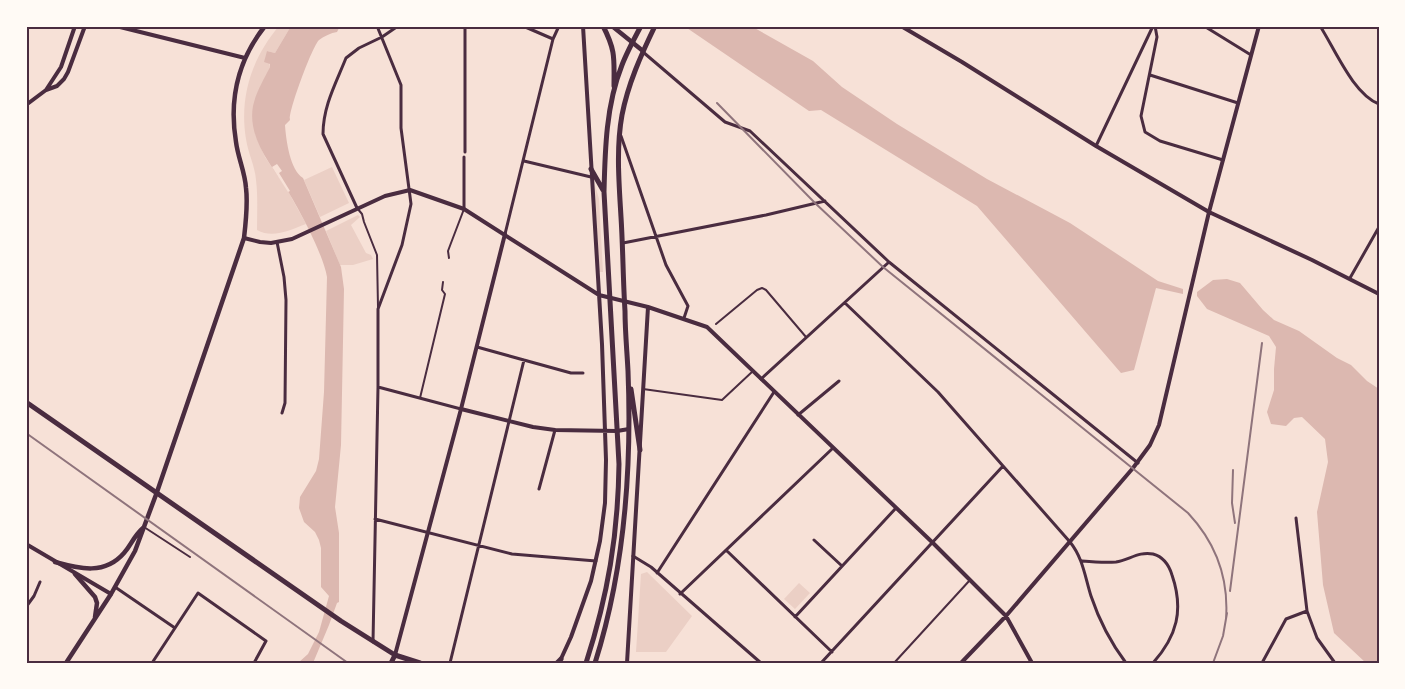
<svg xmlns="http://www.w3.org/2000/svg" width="1405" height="689" font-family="'Libre Baskerville',serif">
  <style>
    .green { fill: #ebcfc5 }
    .water { fill: #dcb8b0 }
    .pier { fill: #f7e1d7 }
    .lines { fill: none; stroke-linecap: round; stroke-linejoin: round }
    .service { stroke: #4a2c40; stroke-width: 2 }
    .minor { stroke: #4a2c40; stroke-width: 3 }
    .tertiary { stroke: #4a2c40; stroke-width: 4 }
    .secondary { stroke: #4a2c40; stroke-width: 4.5 }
    .primary { stroke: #4a2c40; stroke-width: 5 }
    .rail { stroke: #8f747c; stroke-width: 2 }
    .neatline { fill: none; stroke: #4a2c40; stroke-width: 2 }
  </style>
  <rect width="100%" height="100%" fill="#f7e1d7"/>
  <!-- green -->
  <path class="green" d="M279,26H291L275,53L267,51L270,67L258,92L253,116L254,127L257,139L265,157L289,193L306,224C290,230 273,239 257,230C257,213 258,196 256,180C255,166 248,153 246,139C239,97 252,58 279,26Z
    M332,167L349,203L320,217L304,180Z
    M595,185L599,199L603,272H599Z
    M358,215L360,217L351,225L366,253L371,255L373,259L353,265H340L326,231Z
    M647,572L692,616L666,652H636L641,574Z
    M799,583L810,593L795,609L784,599Z"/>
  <!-- water -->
  <path class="water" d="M291,26H344L339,28L337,32C331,33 324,36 319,40C312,47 288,112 290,120L285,125C286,140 290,170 303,178L341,267L344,289L341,445L335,507L339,533V602L337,603L329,625L313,663H298L308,654L319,632L329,596L321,587V548L319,540L315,532L304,522L299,508L300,497L316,471L319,459L324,392L327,277C323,254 301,213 289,193C273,167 247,139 253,106C256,92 264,79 270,67V64L264,62L267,51L275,53Z
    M684,26H751L813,61L842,87L897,124L987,179L1070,223L1158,281L1183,289V294L1156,288L1134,370L1121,373L977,206L821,110L809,111Z
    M1227,279L1240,283L1263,310L1274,320L1299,331L1337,358L1351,365L1367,381L1379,389V663H1366L1334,633L1323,585L1317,512L1328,462L1325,439L1302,417L1294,418L1286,426L1271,424L1267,412L1274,390V369L1276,347L1269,336L1207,309L1197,296V292L1213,280Z"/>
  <!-- pier -->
  <path class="pier" d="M277,164L282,171L279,173L290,191L288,192L272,167Z"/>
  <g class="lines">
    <!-- service -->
    <path class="service" d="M357,208L362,214L364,222L377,255L378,307
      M449,258L448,251L451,243L464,209
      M716,324L757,290L762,288L766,290L806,337
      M643,389L722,400L753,371
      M420,398L445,294L442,290L443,282
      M144,527L190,557
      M894,663L970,580"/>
    <!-- minor -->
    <path class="minor" d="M523,26L553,39
      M1155,26L1157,37L1141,116L1145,132L1160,141L1223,160
      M1204,26L1251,55
      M1320,26C1335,49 1353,94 1379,104
      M643,52L725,122L750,131L889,262L1138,463
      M1150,75L1238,103
      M621,136L666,265L688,306L684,318
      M1096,146L1153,26
      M465,152V26
      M524,161L591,177
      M357,208L323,134C323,106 336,83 346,58L359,48L382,37L398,26
      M464,209V157
      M505,234L553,39L559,26
      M277,242L284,277L286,300L285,403L282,413
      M623,243L766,215L825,201
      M1350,278L1379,227
      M845,303L938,392L1070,542C1083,558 1085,577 1091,596C1099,620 1111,643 1126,663
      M477,347L571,373H583
      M761,379L889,262
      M378,387L461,409
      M798,415L839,381
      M539,489L555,430
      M1296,518L1307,611L1317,638L1335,663
      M375,519L512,554L596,561
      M814,540L842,566
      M726,550L832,652
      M633,556L651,567L761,663
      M1082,561C1093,562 1105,563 1116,562C1129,560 1139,551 1153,554C1164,557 1169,565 1172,575C1184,610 1177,636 1153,663
      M657,573L774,392
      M115,587L175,628
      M680,594L833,448
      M26,607L34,596L40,582
      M795,617L896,508
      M373,642L378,387V309L402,245L411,204L401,128V85L377,26
      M152,663L198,593L266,641L254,663
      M450,663L524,360
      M821,663L1003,466
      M1262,663L1286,619L1307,611"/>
    <!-- tertiary -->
    <path class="tertiary" d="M116,26L245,58
      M901,26L962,62L1096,146L1209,212L1312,260L1379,294
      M46,90L61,67L75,26
      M26,105L46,90L57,86L64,79L68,72L85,26
      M244,238L260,242L271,243L292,239L385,196L410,190L464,209L599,295L648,307L707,327L933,543L1006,616L1032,663
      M461,409L533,427L555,430L617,431L629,429
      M26,544L111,594
      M395,655L461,409L505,234
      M560,661L571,637L591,581L600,541L605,503L606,460L602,344L583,26
      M627,663L648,307
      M961,663L1006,616L1133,468L1150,445L1159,425L1209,212L1259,26"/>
    <!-- secondary -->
    <path class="secondary" d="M612,26L643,51
      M55,562C80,569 105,575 124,553C132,544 133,537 143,528
      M75,574L95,597L97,603L95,617
      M66,663L111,594L135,551L157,492L244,238C246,221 248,204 246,188C245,172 238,158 236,142C229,100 238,60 265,26"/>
    <!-- primary -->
    <path class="primary" d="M603,26C616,51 614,59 614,86
      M591,169L603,190
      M631,389L640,450
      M26,402L341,621L395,655L420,663
      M391,663L395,655
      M557,663L561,659
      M586,663C608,595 618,535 619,464L604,192C605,150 606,105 622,65C627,52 634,39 641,26
      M595,663C625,568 632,470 628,371C627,351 625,331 625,311C623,280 623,248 621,217C619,183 616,148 622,115C628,84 641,55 655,26"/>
    <!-- rail -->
    <path class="rail" d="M717,103L815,203L883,267L1188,513C1216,543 1229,578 1226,619
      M26,433L348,663
      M1233,470L1232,503L1235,523
      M1230,591L1262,343
      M1213,663L1223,636L1227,613"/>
  </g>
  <!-- border -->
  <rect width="1405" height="689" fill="none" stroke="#fffaf5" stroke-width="55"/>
  <rect x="28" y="28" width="1350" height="634" class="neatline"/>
</svg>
